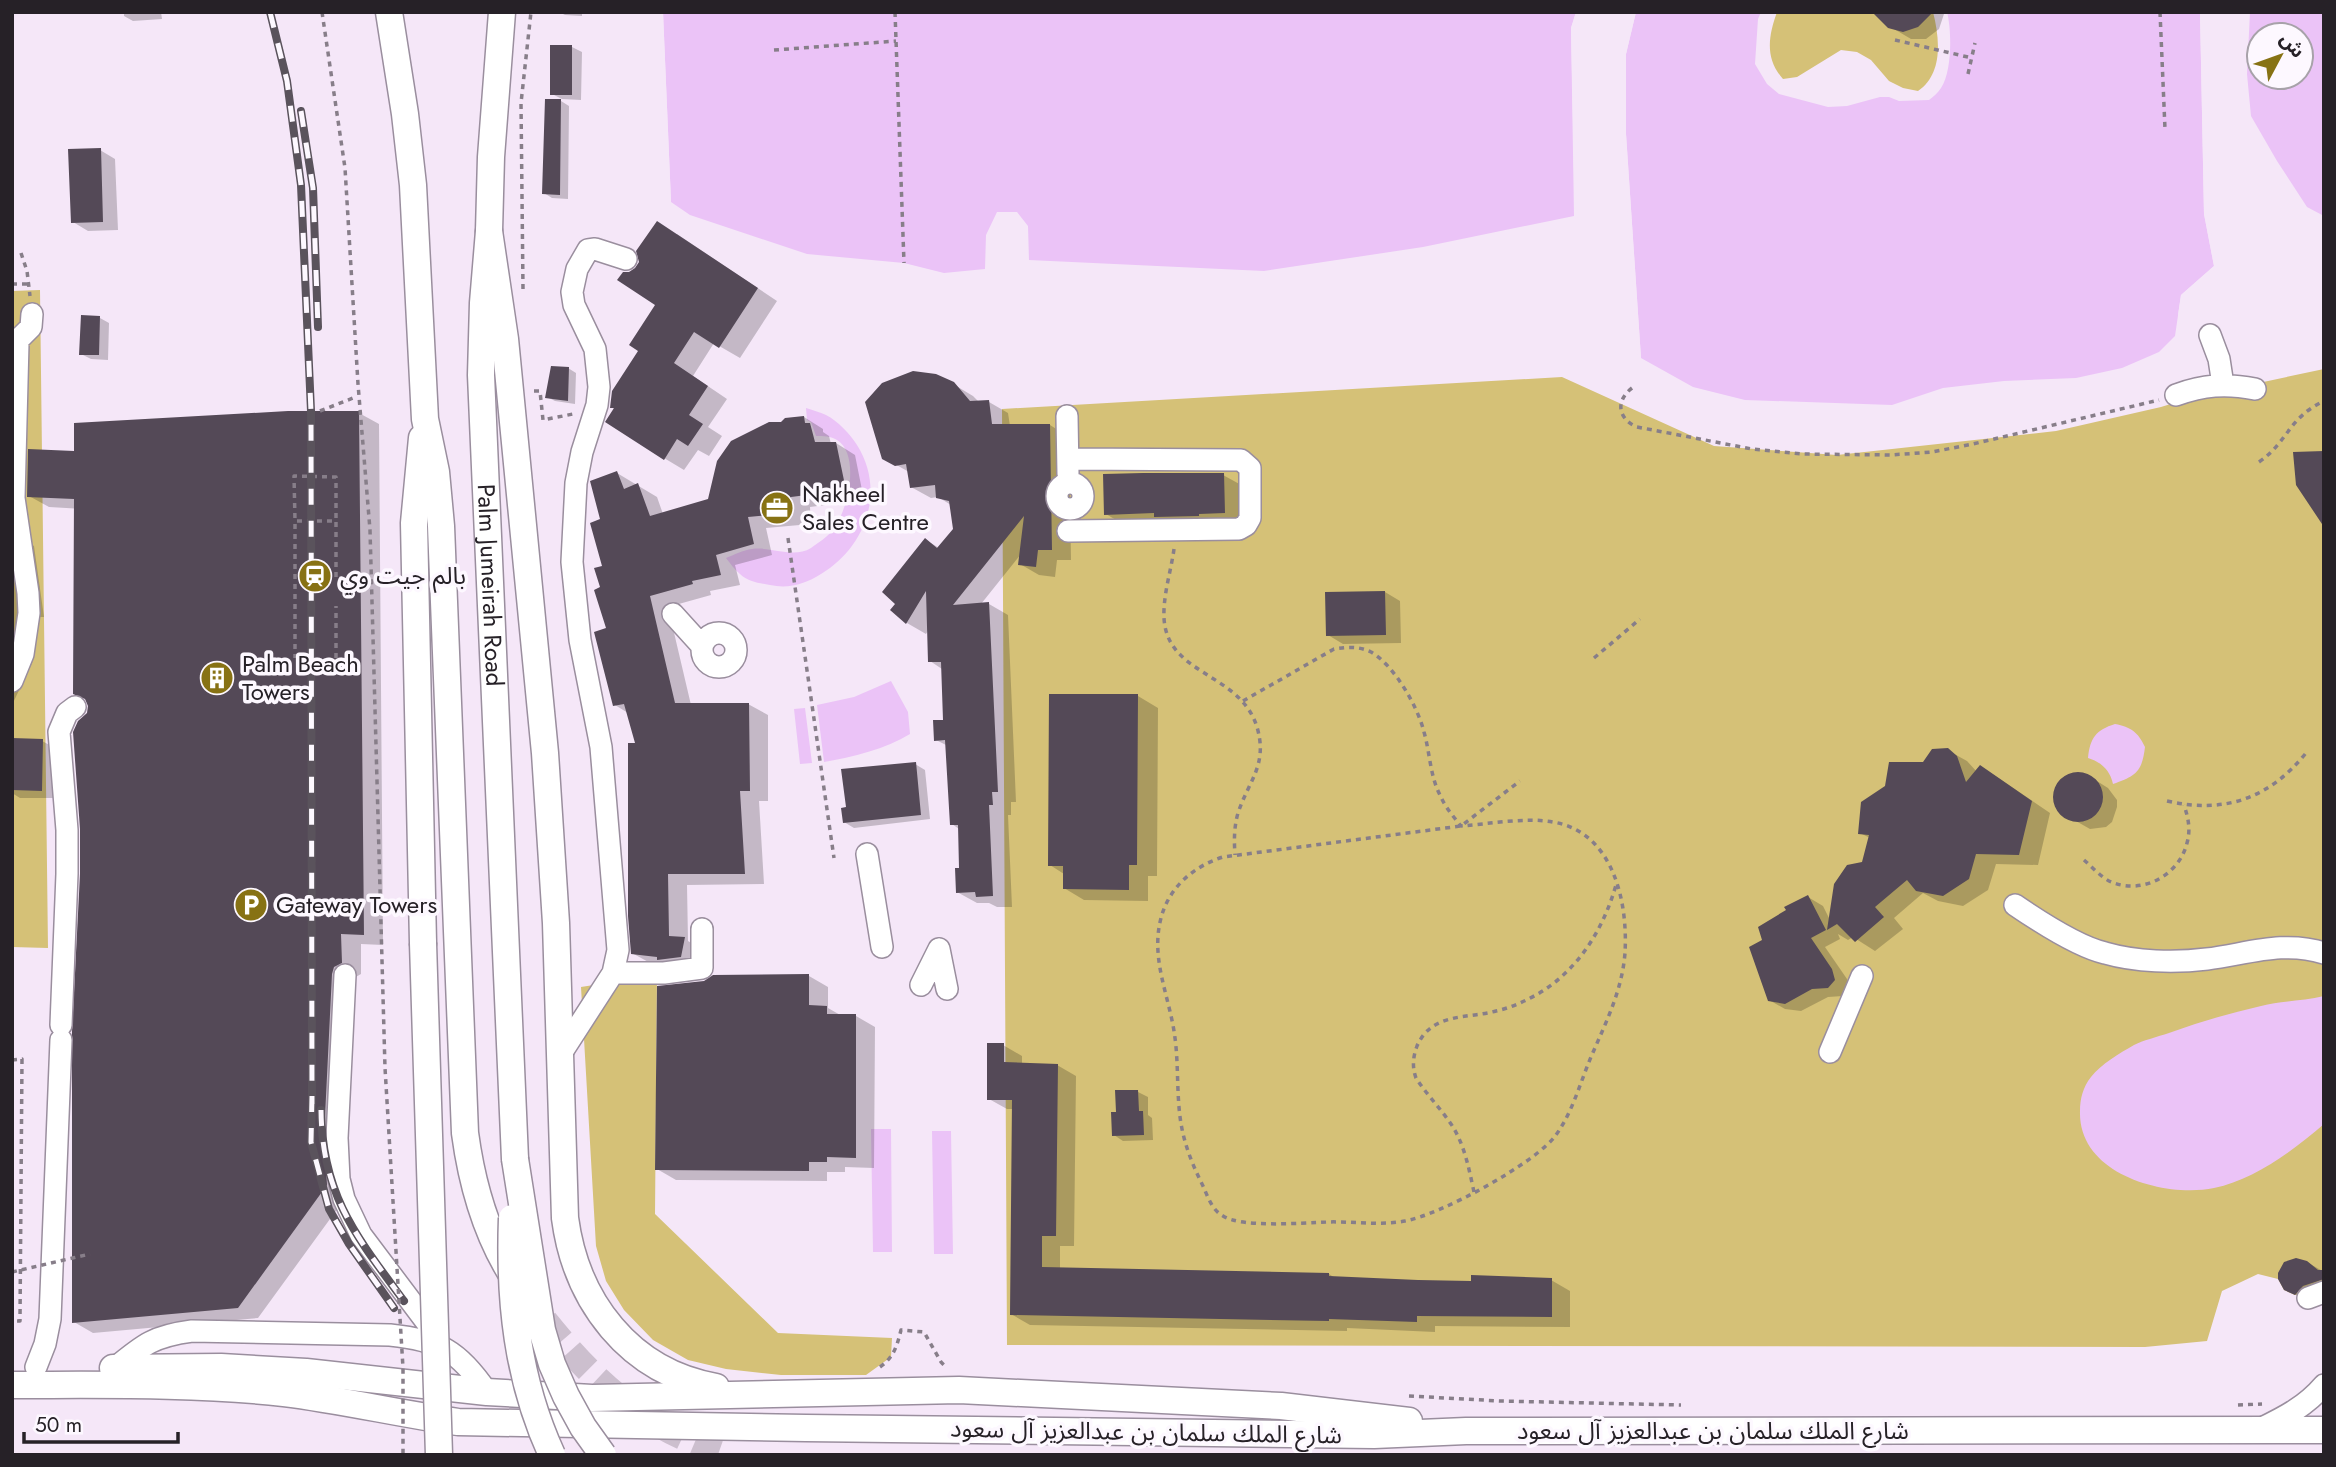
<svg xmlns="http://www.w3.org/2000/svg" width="2336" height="1467" font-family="Jost,'Noto Sans Arabic',sans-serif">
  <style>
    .green { fill: #d5c177 }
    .water { fill: #ebc3f7; fill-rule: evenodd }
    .pier { fill: #f5e7f8 }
    .shadow { fill: #0003 }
    .building { fill: #544957 }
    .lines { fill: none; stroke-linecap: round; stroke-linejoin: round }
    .major-tunnel { stroke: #ccbfce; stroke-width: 26; stroke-dasharray: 26 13; stroke-linecap: butt }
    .minor-casing { stroke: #9a8e9e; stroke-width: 24 }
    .major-casing { stroke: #9a8e9e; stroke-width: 29 }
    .path { stroke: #877e89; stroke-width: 3.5; stroke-dasharray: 5 5; stroke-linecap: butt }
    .minor { stroke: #fff; stroke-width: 21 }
    .major { stroke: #fff; stroke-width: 26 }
    .rail-casing { stroke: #5a535c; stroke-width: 8 }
    .rail { stroke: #fdf8ff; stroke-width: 5; stroke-dasharray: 16; stroke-linecap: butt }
    .major-bridge-casing { stroke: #9a8e9e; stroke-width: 29; stroke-linecap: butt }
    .path-bridge { stroke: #877e89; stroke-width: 3.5; stroke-dasharray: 5 5; stroke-linecap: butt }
    .major-bridge { stroke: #fff; stroke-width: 26 }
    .labels { text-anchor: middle; stroke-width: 7; stroke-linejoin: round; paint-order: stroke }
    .poi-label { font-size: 24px; fill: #262127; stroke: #fdf8ff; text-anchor: start }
    .street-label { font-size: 24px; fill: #262127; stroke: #fdf8ff }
  </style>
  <rect width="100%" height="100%" fill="#f5e7f8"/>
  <!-- green -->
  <path class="green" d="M1777,12H1933C1940,39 1943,74 1918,91L1903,88L1889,81L1871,60L1857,52L1841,50L1797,77L1783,79C1765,59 1768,37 1777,12Z
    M40,290L48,948L12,947V291Z
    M2324,369V1288L2295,1295L2284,1290L2278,1279L2258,1274L2222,1291L2207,1341L2145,1347L1007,1345L1002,409L1562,377L1714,446L1837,455L2056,431L2161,407L2193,397Z
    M657,975L655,1214L778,1333L892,1338L891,1357L866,1375H781L726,1369L688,1360L653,1340L624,1310L606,1281L596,1246L581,987Z"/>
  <!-- water -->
  <path class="water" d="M663,12H1576L1571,28L1574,216L1423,247L1264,271L1029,260L1028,226L1017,212H997L986,235L985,269L944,273L904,263L807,254L690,215L671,202Z
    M1636,12H1761L1758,19L1755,64L1767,84L1779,94L1828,107L1847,106L1880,97H1889L1899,101L1929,100C1933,97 1938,93 1941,88C1952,72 1952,31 1947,12H2200L2204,214L2214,266L2181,295L2175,336L2159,352L2122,368L2076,378L2004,381L1943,388L1892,405L1745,400L1693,387L1641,358L1626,134V54Z
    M2250,12H2324V216L2307,207L2277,161L2251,116L2247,74ZM2259,35H2301V77H2259Z
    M806,408C812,410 820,412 826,415C838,421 850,434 857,445C886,491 866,547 821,574C805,584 789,589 770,585C759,583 748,582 740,574C735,570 730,563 726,558C734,555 743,550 752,549C771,546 793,559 811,548C818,543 827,537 832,531C848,512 861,455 837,440C831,436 823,436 816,436L811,422L807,420Z
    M891,681L908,712L910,734C886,749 852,757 824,762L817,705L854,697Z
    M805,708L812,763L800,764L794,709Z
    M2115,724C2131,727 2138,732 2145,747C2142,772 2136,776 2113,784C2110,770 2101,762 2088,758C2090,738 2096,730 2115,724Z
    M2324,996V1124C2294,1150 2254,1180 2214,1188C2164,1198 2078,1174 2080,1111C2080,1099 2083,1087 2091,1077C2101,1064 2120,1053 2134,1045C2144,1040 2157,1037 2169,1033C2199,1022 2230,1013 2261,1006C2281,1001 2303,1001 2324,996Z
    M871,1129H891L892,1252H873Z
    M932,1131H951L953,1254H934Z"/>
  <!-- pier -->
  <path class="pier" d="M660,12H663L671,202L668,200Z
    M1576,12H1579L1574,29L1578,216L1575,220L1571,28Z
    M1632,12H1636L1626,54V134L1641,358L1638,360L1622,134L1623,54Z
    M2200,12H2203L2207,214L2218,266L2184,297L2181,317L2178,315L2181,295L2214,266L2204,214Z"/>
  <!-- shadow -->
  <path class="shadow" d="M124,12H161L162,19L133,21L124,16Z
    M582,12V16L565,15L561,13Z
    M1880,12H1943L1944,14L1939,29L1926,39H1911L1889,26Z
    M572,47L582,52L581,100L562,99L552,94Z
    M561,101L569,106L568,199L552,198L544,193Z
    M100,150L115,159L118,230L88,231L73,222Z
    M677,234L777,301L740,358L714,343L693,376L727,399L708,427L722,436L709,456L698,450L684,470L664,458L612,407L641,351L657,305L630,273Z
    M100,318L109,323L108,360L91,359L81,354Z
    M568,368L576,373L575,404L555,401L547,397Z
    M953,384L973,396L979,402H989L1008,413L1010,426L1050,425L1069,437L1071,560H1057L1055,577L1039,575L1020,564L1021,554L981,604H989L1008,615L1016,802H1011V815H1008L1012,907H997L989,903H977L957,892L961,869L959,829L952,824L948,746L936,740L945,722L942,669L930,661L929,629L926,634L907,623L893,610L898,604L926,540L939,548L955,530L951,505L938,497L931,498L911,487L909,472L884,458Z
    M359,413L379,424L383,945L361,944V974L354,978L343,1150L346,1197L258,1318L93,1333L74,1322L88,714L83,509L49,507L29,496L75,453Z
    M804,417L823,429V432L829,436L831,444L836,443L855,455L864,500L810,507L811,524L766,528L772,555L735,565L740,585L710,591L711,595L668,607L691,705L748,704L768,715V801H759L764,884L687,885L688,941L703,950L700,968L652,964L632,953L637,744L628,713L615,705L602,589V520L617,473L657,497L663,514L709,500L782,423Z
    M1223,475L1243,486L1245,524L1126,526L1106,514Z
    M12,533L34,546L44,617H40L32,663L12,705Z
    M1385,592L1400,601L1401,643L1343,644L1328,635Z
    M1138,696L1158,708L1157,876H1148V901L1084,900L1064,888V874L1050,865Z
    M12,740L42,741L57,749L56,798H20L12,793Z
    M1947,750L1967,761L1977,772L1981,767L2000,779L2050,813L2038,865L1996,864L1988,890L1963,906L1938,901L1923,893L1894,918L1903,929L1875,951L1853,937L1848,940L1838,934L1840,939L1825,947L1847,979L1849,989L1843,996L1828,997L1801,1011L1785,1009L1769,1000L1764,941L1808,897L1823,906L1830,920L1863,864L1870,838L1860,833L1924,763Z
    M915,764L925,770L930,819L854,828L844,822L848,809Z
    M2071,775H2085L2092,778L2108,788L2117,800V807L2112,822L2106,827L2090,829L2060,812L2054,802L2059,784Z
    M809,976L828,987V1008L842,1016H856L875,1027L874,1168L845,1167V1172H827V1181L676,1180L657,1169Z
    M1003,1045L1022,1056V1064L1057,1065L1076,1076L1074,1246H1060V1269L1329,1274L1335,1278L1418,1282L1551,1280L1570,1291V1327L1435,1326V1332L1347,1328V1331L1030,1325L1011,1314L1014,1109H1007L989,1099Z
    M1138,1092L1148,1097V1115L1152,1118L1153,1140L1123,1141L1114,1135Z
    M2307,1262L2324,1272V1287L2305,1300L2285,1289Z"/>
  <!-- building -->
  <path class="building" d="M1872,12H1933L1918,27L1903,32L1888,28Z
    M550,45H572V95H550Z
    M545,99H561L560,195L542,194Z
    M101,148L103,222L71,223L68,149Z
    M657,221L758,288L719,348L694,332L674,363L708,386L689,415L703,424L688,446L677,439L664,460L605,422L614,408H610L612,391L638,351L629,345L655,305L617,280L623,272H629L635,268L639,262L636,251Z
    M81,315L100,316L99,355H79Z
    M551,366L569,367L568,401L545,398Z
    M913,371L936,374L954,382L970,401L989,400L992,424H1050L1052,550H1038L1036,567L1018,565L1024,516L953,605L989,602L998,792H992L993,805H989L993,896L976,897L975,892L956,893L955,868H959L958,825H950L945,740L934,741L933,720H943L941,662H928L926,591L906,624L890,610L895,604L882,592L925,538L937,548L953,529L949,501L936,498L935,485L910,488L906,464L895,466L882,459L865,402L882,383Z
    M288,411H359L364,935L341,934L342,963L334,967L332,974L324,1137L327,1185L238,1308L72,1323V1032L80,874V829L73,732L78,721L87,713L88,706L85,699L73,694L74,499L27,497L28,449L74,451V423Z
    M804,416L805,423H810L815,442H836L846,490L791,497L792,513L748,517L754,544L716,555L721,575L692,581L693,584L650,596L675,703H749L750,791H740L745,874H668L669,936L685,937L681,957L657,960V957L631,954L628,916V743H635L624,704L613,706L594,632L606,628L594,590L600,587L594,568L602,566L590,523L600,519L590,481L617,471L624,489L638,483L650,516L708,499L717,461L731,441L769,422H781L785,418Z
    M2324,451V527L2296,485L2293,452Z
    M1143,473H1224L1225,513L1199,514V516L1154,517V513L1104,515L1103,474Z
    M1385,591L1386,635L1326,636L1325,592Z
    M1049,694H1138L1137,865H1129V890L1063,889V866H1048Z
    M12,738L43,739L42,791L12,790Z
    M1948,748L1957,756L1966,782L1980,765L2032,801L2019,855L1976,854L1969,879L1943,896L1916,891L1907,880L1875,907L1884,917L1855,942L1837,924L1827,930L1834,884L1847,865L1862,862L1869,835L1858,834L1861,802L1885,786L1889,762H1923L1932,749Z
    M916,762L921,815L843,823L841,808L846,807L841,769Z
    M2053 797a25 25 0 1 1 50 0a25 25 0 1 1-50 0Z
    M1808,895L1826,930L1811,938L1832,969L1835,980L1828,988L1812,989L1785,1004L1768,1001L1749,947L1762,940L1758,927L1786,910L1784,907Z
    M809,974V1005L827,1006V1014H856V1158L827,1157V1162H809V1171L655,1170L657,986L704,981L713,975Z
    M987,1043H1004V1062L1058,1064L1056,1236H1042V1267L1329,1273V1276L1418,1280L1471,1281V1275L1552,1278V1317L1417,1316V1322L1329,1319V1321L1010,1315L1012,1100H987Z
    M1115,1090H1138L1139,1111H1143L1144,1135L1112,1136L1111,1112H1116Z
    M2296,1258L2307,1261L2318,1270H2324V1279L2303,1286L2295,1295L2284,1290L2278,1279V1273L2284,1262Z"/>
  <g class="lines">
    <!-- major-tunnel -->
    <path class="major-tunnel" d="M545,1321C598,1387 646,1428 728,1455"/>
    <defs>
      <path id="minor" d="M2210,335L2219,359L2223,385
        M12,339L18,343L14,498L28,593L29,613L23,654L12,681
        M17,341L31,327L32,314
        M2176,395C2203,385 2226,383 2255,389
        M1067,416L1068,474
        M1068,459L1241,460L1250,468V518L1246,525L1239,529L1068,531
        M1057 496a13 13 0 1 1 26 0a13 13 0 1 1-26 0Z
        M673,614L702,646
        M702 650a17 17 0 1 1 34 0a17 17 0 1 1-34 0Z
        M867,854L882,947
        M2015,905C2037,920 2079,947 2105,953C2136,962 2175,963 2207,959C2247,954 2284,940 2324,953
        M939,949L947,989
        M613,973H664L702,968V929
        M345,975L337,1138L339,1179L344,1199L361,1235L437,1336
        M921,985L939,949
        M61,1025L67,874V830L59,732L67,713L75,707
        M1830,1052L1862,976
        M560,1055L613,973L618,950L601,747L580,640L572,562L576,483L582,452L597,405L599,387L595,349L574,305L572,292L577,269L588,250L595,249L626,259
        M2308,1298L2324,1292
        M36,1367L45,1344L50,1319L61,1040
        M115,1368C144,1344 154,1336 192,1331L390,1335C440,1340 459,1351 487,1392
        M2260,1429C2285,1417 2306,1406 2324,1385"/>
      <g id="major">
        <path d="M389,12L405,114L413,185L425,419L436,472L441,526L465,1133C472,1185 486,1236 516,1281"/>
        <path id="s1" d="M502,12L491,157L489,231L483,303L481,375L515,1159"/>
        <path d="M489,231L505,339L545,753L556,923L565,1218C576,1301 629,1372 716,1387"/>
        <path d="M422,438L414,523L423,943"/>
        <path d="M113,1368L221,1367L306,1372L487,1392L592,1398L959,1390L1281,1406L1409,1421"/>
        <path d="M12,1385C103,1385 194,1383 284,1393C342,1400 400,1414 458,1422L806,1428L1374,1435L1466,1431L2324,1430"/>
      </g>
    </defs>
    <!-- minor casing -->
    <use href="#minor" class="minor-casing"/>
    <!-- major casing -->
    <use href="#major" class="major-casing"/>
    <!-- path -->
    <path class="path" d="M895,12L904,263
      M2160,12L2165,129
      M1895,40L1972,58
      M774,50L896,41
      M1968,74L1975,43
      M21,253L27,271L30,296
      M12,284H28
      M523,289L521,103L531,12
      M1632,388C1615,401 1618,419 1637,427L1752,449L1801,454L1891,455L1932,452L1973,444L2159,400
      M534,391H540L543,420L573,414
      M320,411L353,398
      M2259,462C2288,442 2288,418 2324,401
      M336,518V477L294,476L295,521H336V577
      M295,524V658
      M788,538L834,858
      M1174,549C1171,571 1163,595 1164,618C1167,676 1240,672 1257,727C1268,765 1249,780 1238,813C1234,827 1234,840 1235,855
      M336,658V606
      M1594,658L1640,619
      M1243,701L1334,649C1347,647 1359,646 1371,652C1394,665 1418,707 1424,732C1430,753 1430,776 1440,795C1445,807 1453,816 1461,826C1489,824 1526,817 1553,822C1613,832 1628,901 1625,953C1622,991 1606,1022 1591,1057C1580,1083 1573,1111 1556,1135C1536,1163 1440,1215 1405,1221C1378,1226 1352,1221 1326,1222C1303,1223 1241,1228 1223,1216C1212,1210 1208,1197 1203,1186C1194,1168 1186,1149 1182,1129C1176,1099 1179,1068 1175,1038C1170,997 1150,960 1161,918C1169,887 1194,866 1223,857L1461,826L1520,781
      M2167,801C2224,814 2269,799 2306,753
      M2084,860C2091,866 2100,876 2109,881C2141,896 2179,876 2187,843C2191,829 2188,817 2184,805
      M12,1060L22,1059L20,1321H12
      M1474,1192C1469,1169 1465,1147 1453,1127C1442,1110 1427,1095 1416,1078C1412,1067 1413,1057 1417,1046C1432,1012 1467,1019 1496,1011C1510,1008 1523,1002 1536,995C1578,971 1603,930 1616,885
      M880,1367C894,1357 897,1346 901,1330L924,1332L941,1362L945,1366
      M1409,1396L1500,1401L1681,1405
      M2238,1405L2262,1404"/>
    <!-- minor -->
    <use href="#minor" class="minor"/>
    <!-- major -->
    <use href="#major" class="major"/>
    <defs>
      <path id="rail" d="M270,12L287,81L301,185L311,411L312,1104
        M301,111L313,188L318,327
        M312,1096L311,1142L329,1209L349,1244L394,1308
        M321,1110C322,1195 356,1236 404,1301"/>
    </defs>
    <!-- rail casing -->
    <use href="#rail" class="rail-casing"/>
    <!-- rail -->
    <use href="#rail" class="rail"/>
    <defs>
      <path id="major-bridge" d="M423,943L439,1455
        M515,1159L542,1330L552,1364L566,1396L583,1427L603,1455
        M512,1218C509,1300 517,1379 552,1455"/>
    </defs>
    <!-- major-bridge casing -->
    <use href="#major-bridge" class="major-bridge-casing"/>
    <!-- path-bridge -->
    <path class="path-bridge" d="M322,12L345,168L358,384L370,530L385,1068L403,1368V1455
      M12,1272L90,1254"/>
    <!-- major-bridge -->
    <use href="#major-bridge" class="major-bridge"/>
  </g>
  <!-- icons -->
  <defs>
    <symbol id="office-disc" viewBox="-11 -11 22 22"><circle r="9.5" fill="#877214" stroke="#fdf8ff"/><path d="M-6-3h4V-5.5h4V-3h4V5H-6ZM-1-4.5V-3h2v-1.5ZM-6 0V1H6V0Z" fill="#fff"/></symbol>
    <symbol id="station-disc" viewBox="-11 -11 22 22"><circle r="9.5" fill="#877214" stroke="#fdf8ff"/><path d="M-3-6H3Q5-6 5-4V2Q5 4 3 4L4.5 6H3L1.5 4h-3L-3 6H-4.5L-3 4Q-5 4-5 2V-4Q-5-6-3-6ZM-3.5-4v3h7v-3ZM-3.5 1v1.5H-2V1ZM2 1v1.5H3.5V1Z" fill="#fff"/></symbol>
    <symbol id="building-disc" viewBox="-11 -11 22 22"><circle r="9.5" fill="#877214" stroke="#fdf8ff"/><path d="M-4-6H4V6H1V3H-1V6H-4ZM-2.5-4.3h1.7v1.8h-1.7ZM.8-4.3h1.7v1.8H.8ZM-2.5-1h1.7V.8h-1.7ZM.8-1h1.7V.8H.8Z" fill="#fff"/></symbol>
    <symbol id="parking-disc" viewBox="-11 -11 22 22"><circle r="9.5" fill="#877214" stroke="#fdf8ff"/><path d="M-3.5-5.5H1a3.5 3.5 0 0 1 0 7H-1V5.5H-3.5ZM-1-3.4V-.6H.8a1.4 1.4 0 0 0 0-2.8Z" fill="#fff"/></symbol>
  </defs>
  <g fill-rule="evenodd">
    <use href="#office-disc" x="758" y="489" width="38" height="38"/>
    <use href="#station-disc" x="296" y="557" width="38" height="38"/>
    <use href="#building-disc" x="198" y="659" width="38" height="38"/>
    <use href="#parking-disc" x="232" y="886" width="38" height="38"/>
  </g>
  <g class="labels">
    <!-- poi labels -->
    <g class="poi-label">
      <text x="802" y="502">Nakheel<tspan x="802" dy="28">Sales Centre</tspan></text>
      <text x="340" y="584">بالم جيت وي</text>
      <text x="242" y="672">Palm Beach<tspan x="242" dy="28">Towers</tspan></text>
      <text x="276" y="913">Gateway Towers</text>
    </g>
    <!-- street labels -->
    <g class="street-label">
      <text dy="8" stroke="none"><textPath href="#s1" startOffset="574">Palm Jumeirah Road</textPath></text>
      <text x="1713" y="1439">شارع الملك سلمان بن عبدالعزيز آل سعود</text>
      <text transform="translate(1146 1432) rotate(1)" y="8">شارع الملك سلمان بن عبدالعزيز آل سعود</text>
    </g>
  </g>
  <!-- border -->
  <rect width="2336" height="1467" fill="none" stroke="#262127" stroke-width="28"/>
  <!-- north arrow -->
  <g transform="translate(2280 56) rotate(49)"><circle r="33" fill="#fdf8ff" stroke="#a7a2a9" stroke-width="2"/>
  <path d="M0-5L12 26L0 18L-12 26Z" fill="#877214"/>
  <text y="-10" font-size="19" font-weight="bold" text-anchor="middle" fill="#262127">ش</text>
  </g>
  <!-- scale -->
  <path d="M24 1432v10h154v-10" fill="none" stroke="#262127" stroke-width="3.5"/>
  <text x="35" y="1432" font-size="21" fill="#262127" stroke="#fdf8ff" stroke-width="5" paint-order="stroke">50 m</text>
</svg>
